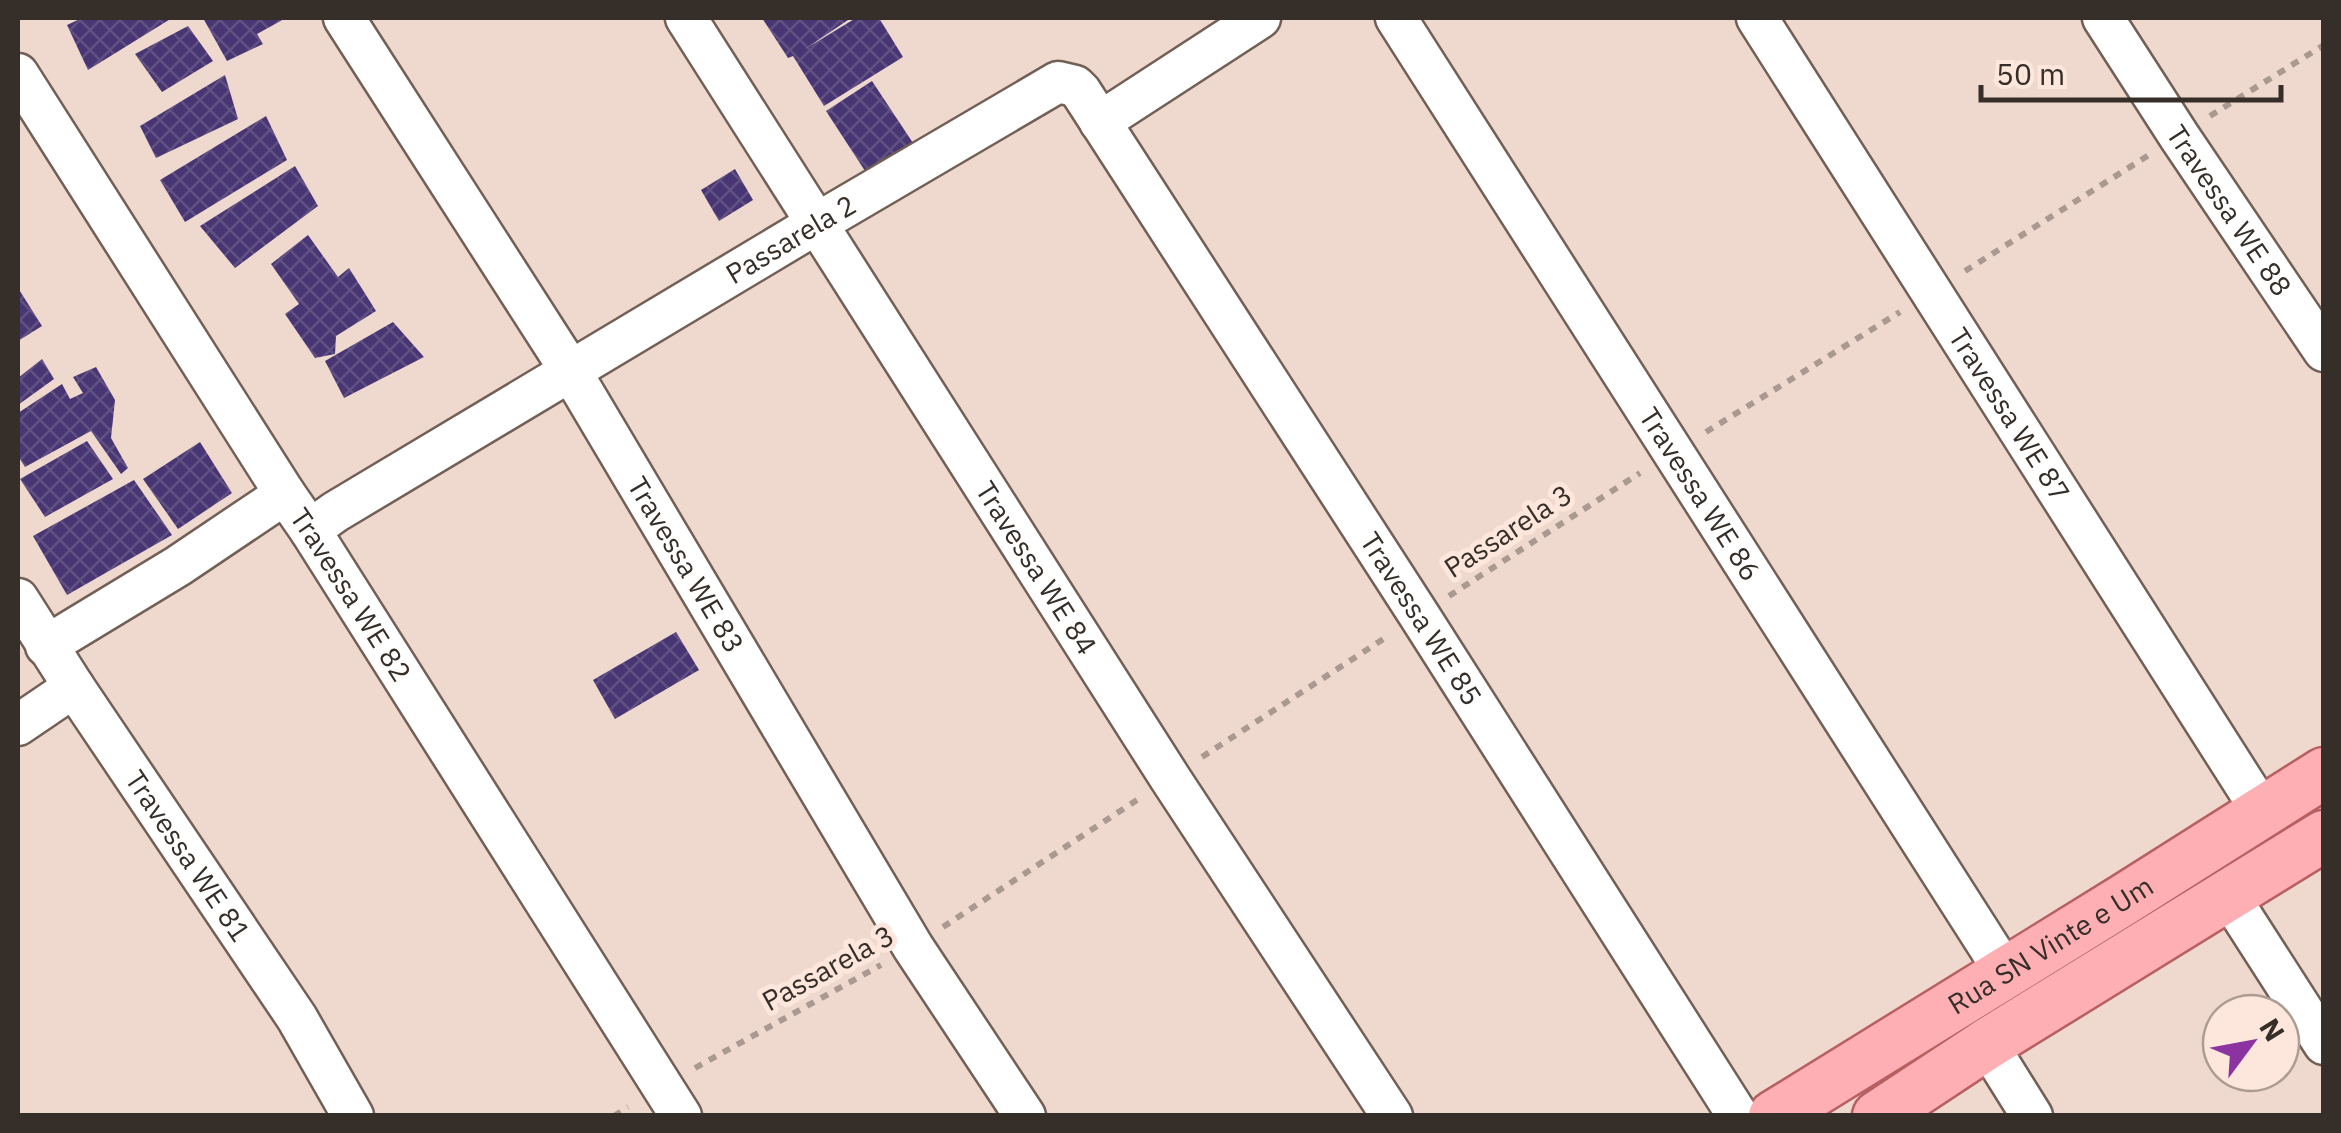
<svg xmlns="http://www.w3.org/2000/svg" width="2341" height="1133" font-family="'IBM Plex Sans',sans-serif">
  <style>
    .building { fill: url(#building-cross-hatch) }
    .lines { fill: none; stroke-linecap: round; stroke-linejoin: round }
    .minor-casing { stroke: #725f55; stroke-width: 45 }
    .major-casing { stroke: #b85f62; stroke-width: 55 }
    .path { stroke: #aa9991; stroke-width: 6; stroke-dasharray: 8 8; stroke-linecap: butt }
    .minor { stroke: #fff; stroke-width: 40 }
    .major { stroke: #feafb3; stroke-width: 50 }
    .labels { text-anchor: middle; stroke-width: 10; stroke-linejoin: round; paint-order: stroke }
    .street-label { font-size: 28px; fill: #362e29; stroke: #fde6db }
  </style>
  <defs>
    <pattern id="building-cross-hatch" width="8" height="8" patternUnits="userSpaceOnUse" patternTransform="scale(2.5)"><rect width="8" height="8" fill="#483573"/><path d="M0 0l8 8M0 8l8-8" fill="none" stroke="#615182"/></pattern>
  </defs>
  <rect width="100%" height="100%" fill="#efd9ce"/>
  <!-- building -->
  <path class="building" d="M82,18H172L88,70L67,25Z
    M203,18H286L257,34L263,44L227,61Z
    M762,18H851L805,49L856,18H879L903,57L824,106L793,56L788,58Z
    M188,26L213,61L162,92L135,54Z
    M225,75L238,119L156,158L140,126Z
    M872,81L913,143L867,174L826,111Z
    M266,116L287,160L185,222L160,180Z
    M295,166L318,206L235,268L200,226Z
    M735,169L753,200L719,221L701,190Z
    M308,235L338,277L349,268L376,311L336,336L335,354L315,358L285,314L299,304L271,264Z
    M18,288L42,326L18,341Z
    M393,322L424,357L344,398L325,361Z
    M42,359L54,379L18,405V378Z
    M96,367L115,400L111,438L128,468L121,474L91,431L25,467L18,456V413L62,384L70,399L83,393L73,377Z
    M87,441L113,479L45,517L20,479Z
    M200,442L232,493L178,529L143,479Z
    M134,480L172,535L67,595L33,536Z
    M676,632L699,670L615,719L593,680Z"/>
  <g class="lines">
    <defs>
      <g id="minor">
        <path id="s1" d="M344,18L570,370L913,947L1025,1116"/>
        <path id="s2" d="M686,18L1170,778L1392,1116"/>
        <path id="s3" d="M1396,18L2005,972"/>
        <path id="s4" d="M1757,18L2263,813"/>
        <path id="s5" d="M2103,18L2179,136L2324,351"/>
        <path id="s6" d="M18,74L285,494L310,530L681,1116"/>
        <path d="M1100,122L1260,18"/>
        <path id="s7" d="M310,530L335,512L816,224L1058,82L1075,86L1081,92L1419,615L1738,1116"/>
        <path id="s8" d="M18,599L74,687L297,1018L353,1116"/>
        <path d="M46,646L178,566L285,494"/>
        <path d="M18,725L74,687"/>
        <path d="M2227,893L2324,1044"/>
        <path d="M1987,1044L2032,1116"/>
      </g>
      <g id="major">
        <path id="s9" d="M1774,1116L2125,899L2324,773"/>
        <path d="M1878,1116L1987,1044L2324,836"/>
      </g>
    </defs>
    <!-- minor casing -->
    <use href="#minor" class="minor-casing"/>
    <!-- major casing -->
    <use href="#major" class="major-casing"/>
    <!-- path -->
    <path class="path" d="M2210,116L2324,45
      M1965,271L2149,155
      M1706,432L1900,312
      M1449,596L1640,473
      M1202,757L1388,636
      M943,927L1137,800
      M695,1068L881,965
      M614,1116L628,1107"/>
    <!-- minor -->
    <use href="#minor" class="minor"/>
    <!-- major -->
    <use href="#major" class="major"/>
  </g>
  <g class="labels">
    <!-- street labels -->
    <g class="street-label">
      <text dy="10" stroke="none"><textPath href="#s5" startOffset="230">Travessa WE 88</textPath></text>
      <text dy="10" stroke="none"><textPath href="#s7" startOffset="562">Passarela 2</textPath></text>
      <text dy="10" stroke="none"><textPath href="#s4" startOffset="470">Travessa WE 87</textPath></text>
      <text dy="10" stroke="none"><textPath href="#s3" startOffset="565">Travessa WE 86</textPath></text>
      <text transform="translate(1508 531) rotate(-33)" y="10">Passarela 3</text>
      <text dy="10" stroke="none"><textPath href="#s1" startOffset="645">Travessa WE 83</textPath></text>
      <text dy="10" stroke="none"><textPath href="#s2" startOffset="652">Travessa WE 84</textPath></text>
      <text dy="10" stroke="none"><textPath href="#s6" startOffset="618">Travessa WE 82</textPath></text>
      <text dy="10" stroke="none"><textPath href="#s7" startOffset="1525">Travessa WE 85</textPath></text>
      <text dy="10" stroke="none"><textPath href="#s8" startOffset="308">Travessa WE 81</textPath></text>
      <text dy="10" stroke="none"><textPath href="#s9" startOffset="325">Rua SN Vinte e Um</textPath></text>
      <text transform="translate(828 968) rotate(-29)" y="10">Passarela 3</text>
    </g>
  </g>
  <!-- border -->
  <rect width="2341" height="1133" fill="none" stroke="#362e29" stroke-width="40"/>
  <!-- north arrow -->
  <g transform="translate(2251 1043) rotate(58)"><circle r="48" fill="#fde6db" stroke="#ad9c94" stroke-width="2.5"/>
  <path d="M0-8L18 38L0 25L-18 38Z" fill="#8b34a1"/>
  <text y="-15" font-size="28" font-weight="bold" text-anchor="middle" fill="#362e29">N</text>
  </g>
  <!-- scale -->
  <path d="M1981 85v15h300v-15" fill="none" stroke="#362e29" stroke-width="5"/>
  <text x="1996" y="85" font-size="30" fill="#362e29" stroke="#fde6db" stroke-width="8" paint-order="stroke">50 m</text>
</svg>
